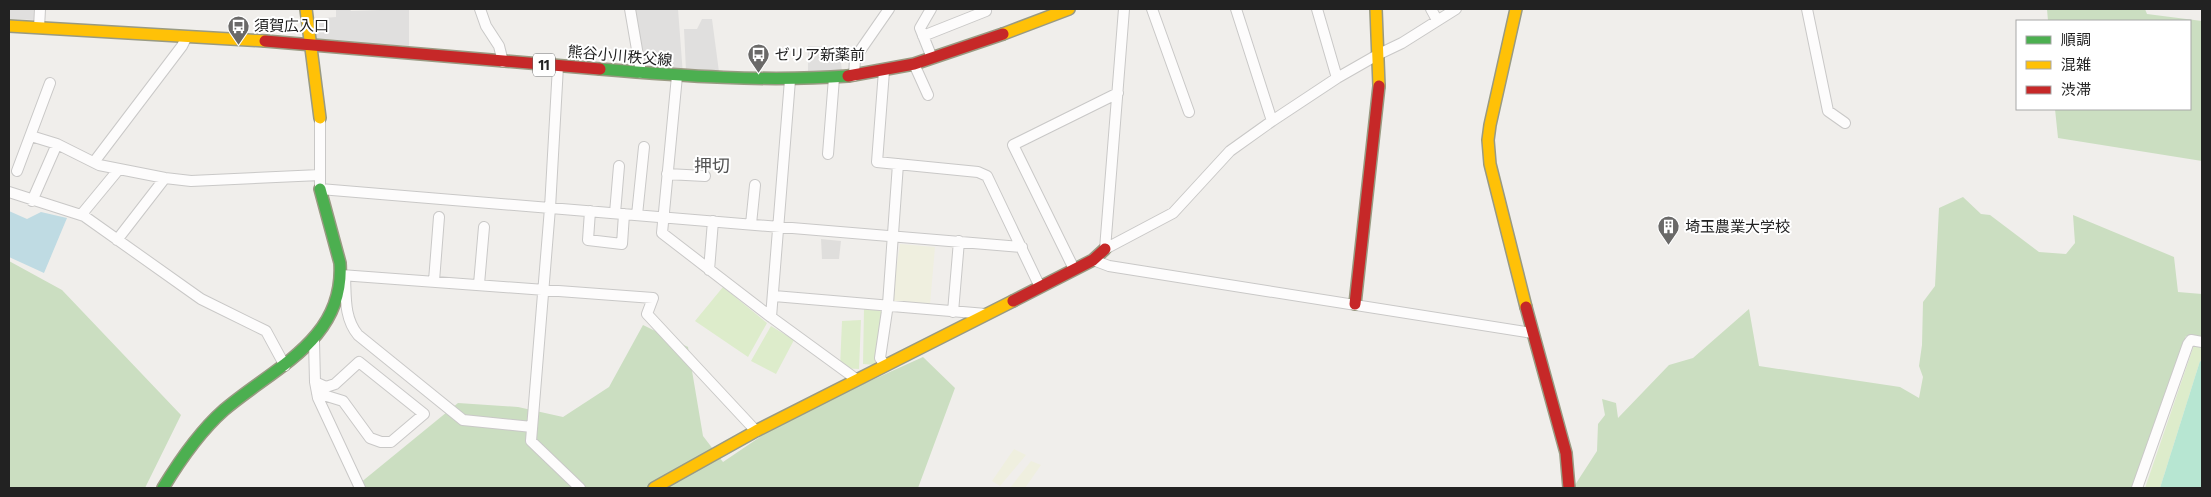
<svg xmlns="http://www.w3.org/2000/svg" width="2211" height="497" font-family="'Fira Sans Condensed','Noto Sans JP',sans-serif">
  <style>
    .residential { fill: #dfdedc }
    .farmland { fill: #efefdf }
    .grass { fill: #ddeccb }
    .forest { fill: #cbdec1 }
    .pitch { fill: #b7e6d2 }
    .parking { fill: #e0dfde }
    .water { fill: #bfdbe3 }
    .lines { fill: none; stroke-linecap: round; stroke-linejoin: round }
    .street-casing { stroke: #c9c8c7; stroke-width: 12 }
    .fast-casing { stroke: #999a82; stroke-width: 14 }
    .slow-casing { stroke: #999a82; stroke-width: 14 }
    .jam-casing { stroke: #999a82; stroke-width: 14 }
    .street { stroke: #fdfcfc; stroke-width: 10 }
    .fast { stroke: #4caf50; stroke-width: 11 }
    .slow { stroke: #ffc107; stroke-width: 11 }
    .jam { stroke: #c62828; stroke-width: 11 }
    .labels { text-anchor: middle; stroke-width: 4; stroke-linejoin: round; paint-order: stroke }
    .shield { fill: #fff; stroke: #646464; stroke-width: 1 }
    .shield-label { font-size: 14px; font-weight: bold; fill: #222 }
    .poi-label { font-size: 15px; fill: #222; stroke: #fff; text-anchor: start }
    .street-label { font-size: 15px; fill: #222; stroke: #fff }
    .quarter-label { font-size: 18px; fill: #555; stroke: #fff }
  </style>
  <rect width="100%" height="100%" fill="#f0eeeb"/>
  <!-- residential -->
  <path class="residential" d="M821,239L841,241L839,259H822Z"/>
  <!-- farmland -->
  <path class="farmland" d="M900,244L935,247L930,305L891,303Z
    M1014,449L1026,455L1000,486L992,481Z
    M1031,461L1041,465L1025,488H1010Z"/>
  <!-- grass -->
  <path class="grass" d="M723,287L767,323L748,357L695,321Z
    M882,307L875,365L863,364L864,308Z
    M861,320L859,369L840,368L842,321Z
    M771,326L794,340L776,374L751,361Z
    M2194,345L2202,346V362L2200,361L2160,488H2145Z"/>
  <!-- forest -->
  <path class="forest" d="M2047,9H2145L2147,14L2202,21V161L2058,138L2055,109H2190V21H2048Z
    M1963,197L1981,214L1990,215L2039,252L2066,254L2075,243L2073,215L2174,257L2178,292L2202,294V338L2186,336L2134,488H1573L1597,451L1598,424L1605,415L1602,399L1616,403L1618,418L1669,365L1693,358L1749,309L1759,366L1900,387L1919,398L1923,377L1919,366L1922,345L1923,302L1935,286L1939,208Z
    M9,261L62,290L181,415L145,488H9Z
    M643,325L688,347L703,436L723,462L788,418L923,357L955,388L918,488H354L458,403L518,407L563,417L609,387Z"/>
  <!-- pitch -->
  <path class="pitch" d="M2200,361L2202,362V488H2160Z"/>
  <!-- parking -->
  <path class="parking" d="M9,9H36V20L9,19Z
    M336,9H350L351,11L409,9V46L315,40L312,19L336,17Z
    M633,9H678L683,75L646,71L642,62Z
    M702,19H712L719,72L686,71L684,29H697Z
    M808,46L839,47L842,71L808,72Z"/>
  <!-- water -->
  <path class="water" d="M9,211L27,219L41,212L67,218L44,273L9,257Z"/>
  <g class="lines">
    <defs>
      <path id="street" d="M480,9L486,26L499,46L503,62
        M630,9L641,73
        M931,9L920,28L932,58
        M1152,9L1189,112
        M1236,9L1272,121
        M1317,9L1337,78
        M1431,9L1437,20
        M1807,9L1828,111L1845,123
        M39,28L40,9
        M923,36L986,11L985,9
        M914,64L928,95
        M558,66L550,208L531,441L580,488
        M884,71L877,162L978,172L987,176L1040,287
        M677,76L662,233L771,317L856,379
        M854,76L855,58L889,9
        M320,118V189L1022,247
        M31,136L57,144L99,165L165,178L191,181L320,175
        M828,154L834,78
        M94,162L182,46L186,38
        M17,171L50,83
        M667,174L705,176
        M9,192L84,216L201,299L266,331L285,366
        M32,201L57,144
        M590,211L588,240L622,244L624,214
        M615,213L619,166
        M81,215L119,169
        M637,215L644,147
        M751,224L755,185
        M117,240L165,178
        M1105,249L1173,213L1230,151L1272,121L1337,78L1379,54L1402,43L1456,9
        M1105,249L1124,9
        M1093,260L1109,266L1532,333
        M1074,269L1013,145L1118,93
        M709,270L713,221
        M341,275L653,298L647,314L756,431
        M345,276C346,297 344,318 358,335L463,420L532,427
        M434,281L439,217
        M479,284L484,227
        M774,296L986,314
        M953,312L959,241
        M771,317L790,80
        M314,341L315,382L318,398L360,488
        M884,364L880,358L888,304L898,164
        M315,382L326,387L335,384L359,362L424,414L391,442H381L370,438L343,401L317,393
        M2137,488L2188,344L2191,340L2202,342"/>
      <path id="fast" d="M600,69C682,76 765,82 848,76
        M163,488C180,460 199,432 224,410C273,368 345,340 340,263L320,189"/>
      <path id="slow" d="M306,9L320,118
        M1376,9L1379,86
        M1516,9L1490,125L1488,140L1490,164L1526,307
        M9,26L265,41
        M1003,34L1069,9
        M654,488L756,431L1013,301"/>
      <path id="jam" d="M265,41L600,69
        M848,76L914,64L1003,34
        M1013,301L1093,260L1105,249
        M1355,304L1379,86
        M1526,307L1566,453L1569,488"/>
    </defs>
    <!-- street casing -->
    <use href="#street" class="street-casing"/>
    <!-- fast casing -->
    <use href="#fast" class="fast-casing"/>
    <!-- slow casing -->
    <use href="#slow" class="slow-casing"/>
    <!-- jam casing -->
    <use href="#jam" class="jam-casing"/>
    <!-- street -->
    <use href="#street" class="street"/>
    <!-- fast -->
    <use href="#fast" class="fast"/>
    <!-- slow -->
    <use href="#slow" class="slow"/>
    <!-- jam -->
    <use href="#jam" class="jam"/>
  </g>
  <!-- icons -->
  <defs>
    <symbol id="bus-pin" viewBox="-11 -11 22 30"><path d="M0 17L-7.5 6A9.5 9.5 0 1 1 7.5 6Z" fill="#6a6968" stroke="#fff"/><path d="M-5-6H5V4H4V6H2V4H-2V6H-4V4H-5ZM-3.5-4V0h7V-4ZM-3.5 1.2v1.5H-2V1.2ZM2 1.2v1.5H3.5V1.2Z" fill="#fff"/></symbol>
    <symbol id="building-pin" viewBox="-11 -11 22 30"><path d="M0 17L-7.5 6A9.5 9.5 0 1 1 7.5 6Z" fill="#6a6968" stroke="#fff"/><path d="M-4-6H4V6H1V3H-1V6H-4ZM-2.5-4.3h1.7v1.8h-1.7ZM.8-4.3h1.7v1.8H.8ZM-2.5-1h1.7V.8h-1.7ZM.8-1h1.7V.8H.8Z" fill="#fff"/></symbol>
  </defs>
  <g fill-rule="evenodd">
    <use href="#bus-pin" x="226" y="14" width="25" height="34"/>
    <use href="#bus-pin" x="746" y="42" width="25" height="34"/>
    <use href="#building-pin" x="1656" y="214" width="25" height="34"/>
  </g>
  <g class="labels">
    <!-- shield labels -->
    <rect class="shield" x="533" y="53.5" width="22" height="23" rx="4"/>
    <g class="shield-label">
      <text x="544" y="70">11</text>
    </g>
    <!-- poi labels -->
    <g class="poi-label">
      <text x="254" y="31">須賀広入口</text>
      <text x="775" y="60">ゼリア新薬前</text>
      <text x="1685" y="232">埼玉農業大学校</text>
    </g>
    <!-- street labels -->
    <g class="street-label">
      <text transform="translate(620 56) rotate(5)" y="5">熊谷小川秩父線</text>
    </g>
    <!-- quarter labels -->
    <g class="quarter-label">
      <text x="712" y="172">押切</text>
    </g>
  </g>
  <!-- border -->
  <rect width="2211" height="497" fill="none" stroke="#222222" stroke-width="20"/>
  <!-- legend -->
  <rect x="2016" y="20" width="175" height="90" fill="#ffffff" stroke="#a7a7a7"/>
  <rect x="2026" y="36" width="25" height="8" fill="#4caf50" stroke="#a7a7a7"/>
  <text x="2061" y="45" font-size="15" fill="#222222">順調</text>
  <rect x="2026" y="61" width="25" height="8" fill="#ffc107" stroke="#a7a7a7"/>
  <text x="2061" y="70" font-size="15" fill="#222222">混雑</text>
  <rect x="2026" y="86" width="25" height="8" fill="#c62828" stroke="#a7a7a7"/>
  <text x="2061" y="95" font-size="15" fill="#222222">渋滞</text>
</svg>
